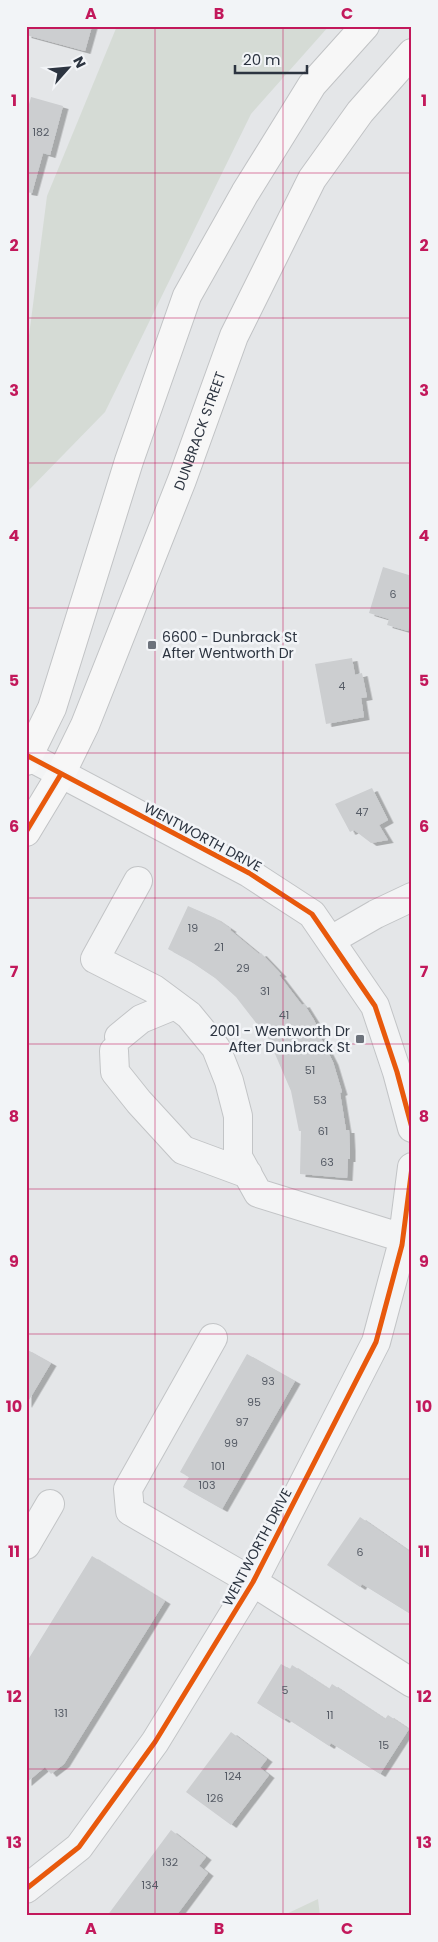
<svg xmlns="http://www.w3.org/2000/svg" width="438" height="1942" font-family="Poppins,sans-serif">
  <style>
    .green { fill: #d5dbd5 }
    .building { fill: #ccced0; filter: url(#shadow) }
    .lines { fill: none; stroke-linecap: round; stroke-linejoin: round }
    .minor-casing { stroke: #c2c4c6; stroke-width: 30 }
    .major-casing { stroke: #c1c3c5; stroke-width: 30 }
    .minor { stroke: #f3f4f5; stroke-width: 28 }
    .major { stroke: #f7f7f7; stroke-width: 28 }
    .cycleway-casing { stroke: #f2f4f7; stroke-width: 8 }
    .cycleway { stroke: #e8590c; stroke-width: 5 }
    .grid { fill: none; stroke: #c2185b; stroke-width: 1; stroke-opacity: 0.55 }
    .poi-dot { fill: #6c727b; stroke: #f2f4f7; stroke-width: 2 }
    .labels { text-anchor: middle; stroke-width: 5; stroke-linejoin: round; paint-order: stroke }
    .number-label { font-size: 11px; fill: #555b65 }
    .street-label { font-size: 14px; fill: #2c3440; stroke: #f2f4f7 }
    .poi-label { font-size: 14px; fill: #2c3440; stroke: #f2f4f7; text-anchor: start }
    .neatline { fill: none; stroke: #c2185b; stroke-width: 2 }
    .grid-label { font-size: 16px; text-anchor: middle; font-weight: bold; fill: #c2185b }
  </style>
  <defs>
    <filter id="shadow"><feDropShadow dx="5.5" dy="3" stdDeviation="0" flood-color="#0004"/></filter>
  </defs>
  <rect width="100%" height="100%" fill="#e4e6e8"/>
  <!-- green -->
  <path class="green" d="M117,26H329L251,114L105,412L26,493V359L47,196Z
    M318,1899L320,1916H282Z"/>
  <!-- building -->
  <path class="building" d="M26,26H92L85,51L26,35Z
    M31,97L63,106L50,155L43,153L32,193L26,192V115Z
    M383,567L412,576V617L408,631L387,625L389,619L369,613Z
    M352,658L355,675L362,673L367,697L361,698L364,717L326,724L315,664Z
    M372,788L388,820L379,825L388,840L371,843L354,830L350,832L335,804Z
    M188,906L215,918L231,929L230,930L259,954L261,953L281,974L279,975L302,1005L304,1004L314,1020L318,1029L317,1030L333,1062L342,1092L340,1093L346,1130H349L350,1148V1159H348L347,1178L300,1174L301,1131H299L291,1091L263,1026L260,1028L236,997L215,978L190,961L168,949Z
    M26,1349L51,1363L26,1405Z
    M247,1354L295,1381L222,1509L183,1487L189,1477L180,1472Z
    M360,1517L412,1553V1615L362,1584L360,1587L327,1565Z
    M92,1556L165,1601L64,1764L51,1774L45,1767L26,1783V1663Z
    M281,1664L290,1669L292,1665L329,1689L332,1684L385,1719L388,1715L409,1729L380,1774L331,1743L329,1746L286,1718L284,1720L257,1703Z
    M231,1732L267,1759L260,1768L269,1775L231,1825L186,1792Z
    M171,1830L206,1857L199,1866L208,1873L176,1916H107Z"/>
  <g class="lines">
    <defs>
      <path id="minor" d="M26,755L249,873L312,914L375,1006L397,1072L412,1128
        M138,881L95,959L154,989L189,1015L216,1048L229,1081L238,1116V1157L258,1193L403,1238
        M331,940L376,914L412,897
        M119,1037L141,1019L175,1005
        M114,1051L115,1072L139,1102L183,1150L248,1174
        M213,1338L128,1489L130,1511L253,1582L412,1683
        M26,1545L50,1504
        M26,1889L79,1847L155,1742L253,1582L376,1342L402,1245L412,1167"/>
      <g id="major">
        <path d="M26,761L52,708L129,461L187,296L245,193L312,85L365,26"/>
        <path id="s1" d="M26,832L61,774L85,725L182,480L234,336L312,179L360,112L412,53"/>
      </g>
    </defs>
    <!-- minor casing -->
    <use href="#minor" class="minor-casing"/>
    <!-- major casing -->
    <use href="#major" class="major-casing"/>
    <!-- minor -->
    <use href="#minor" class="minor"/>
    <!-- major -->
    <use href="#major" class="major"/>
    <defs>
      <path id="cycleway" d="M26,755L249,873L312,914L375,1006L397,1072L412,1128
        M26,832L61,774
        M26,1889L79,1847L155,1742L253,1582L376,1342L402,1245L412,1167"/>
    </defs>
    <!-- cycleway casing -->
    <use href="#cycleway" class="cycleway-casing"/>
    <!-- cycleway -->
    <use href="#cycleway" class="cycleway"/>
  </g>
  <!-- grid -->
  <path class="grid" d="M155,26V1916M283,26V1916M26,173H412M26,318H412M26,463H412M26,608H412M26,753H412M26,898H412M26,1044H412M26,1189H412M26,1334H412M26,1479H412M26,1624H412M26,1769H412"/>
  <!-- markers -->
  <g class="poi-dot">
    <rect x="147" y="640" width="10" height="10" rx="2.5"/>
    <rect x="355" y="1034" width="10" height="10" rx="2.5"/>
  </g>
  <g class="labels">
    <!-- number labels -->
    <g class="number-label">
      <text x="41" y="136">182</text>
      <text x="393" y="598">6</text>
      <text x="342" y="690">4</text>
      <text x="362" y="816">47</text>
      <text x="193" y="932">19</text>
      <text x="219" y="951">21</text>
      <text x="243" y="972">29</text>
      <text x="265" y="995">31</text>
      <text x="284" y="1019">41</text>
      <text x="310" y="1074">51</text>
      <text x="320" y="1104">53</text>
      <text x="323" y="1135">61</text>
      <text x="327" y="1166">63</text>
      <text x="268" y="1385">93</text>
      <text x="254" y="1406">95</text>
      <text x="242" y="1426">97</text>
      <text x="231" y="1447">99</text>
      <text x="218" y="1470">101</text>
      <text x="207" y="1489">103</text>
      <text x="360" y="1556">6</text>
      <text x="285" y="1694">5</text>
      <text x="61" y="1717">131</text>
      <text x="330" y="1719">11</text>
      <text x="384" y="1749">15</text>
      <text x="233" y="1780">124</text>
      <text x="215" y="1802">126</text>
      <text x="170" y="1866">132</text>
      <text x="150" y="1889">134</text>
    </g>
    <!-- street labels -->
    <g class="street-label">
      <text dy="5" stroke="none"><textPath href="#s1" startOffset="438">DUNBRACK STREET</textPath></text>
      <text transform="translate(203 837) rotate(28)" y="5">WENTWORTH DRIVE</text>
      <text transform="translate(257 1547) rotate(-62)" y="5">WENTWORTH DRIVE</text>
    </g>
    <!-- poi labels -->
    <g class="poi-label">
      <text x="162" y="642">6600 - Dunbrack St<tspan x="162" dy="16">After Wentworth Dr</tspan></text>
      <text x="350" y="1036" text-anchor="end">2001 - Wentworth Dr<tspan x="350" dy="16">After Dunbrack St</tspan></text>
    </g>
  </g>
  <!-- border -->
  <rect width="438" height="1942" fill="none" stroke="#f2f4f7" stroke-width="55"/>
  <!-- north arrow -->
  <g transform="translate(68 68) rotate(63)" stroke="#f2f4f7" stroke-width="4" paint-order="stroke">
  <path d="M0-4L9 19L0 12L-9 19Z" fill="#2c3440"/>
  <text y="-8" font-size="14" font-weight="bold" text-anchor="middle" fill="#2c3440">N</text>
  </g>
  <!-- scale -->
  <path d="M235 65v8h72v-8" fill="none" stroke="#2c3440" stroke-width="2.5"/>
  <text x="243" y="65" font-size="15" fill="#2c3440" stroke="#f2f4f7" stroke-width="4" paint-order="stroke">20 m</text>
  <rect x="28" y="28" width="382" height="1886" class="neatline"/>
  <g class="grid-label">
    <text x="91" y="19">A</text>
    <text x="219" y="19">B</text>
    <text x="347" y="19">C</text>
    <text x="14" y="106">1</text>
    <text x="424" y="106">1</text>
    <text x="14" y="251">2</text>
    <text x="424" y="251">2</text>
    <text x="14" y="396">3</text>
    <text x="424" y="396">3</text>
    <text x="14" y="541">4</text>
    <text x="424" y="541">4</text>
    <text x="14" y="686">5</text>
    <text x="424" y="686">5</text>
    <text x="14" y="832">6</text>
    <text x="424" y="832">6</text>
    <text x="14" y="977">7</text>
    <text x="424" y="977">7</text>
    <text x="14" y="1122">8</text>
    <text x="424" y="1122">8</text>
    <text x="14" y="1267">9</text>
    <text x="424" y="1267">9</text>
    <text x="14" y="1412">10</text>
    <text x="424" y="1412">10</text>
    <text x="14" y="1557">11</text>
    <text x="424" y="1557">11</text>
    <text x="14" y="1702">12</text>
    <text x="424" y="1702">12</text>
    <text x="14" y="1848">13</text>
    <text x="424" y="1848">13</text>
    <text x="91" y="1934">A</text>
    <text x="219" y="1934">B</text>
    <text x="347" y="1934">C</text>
  </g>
</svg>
